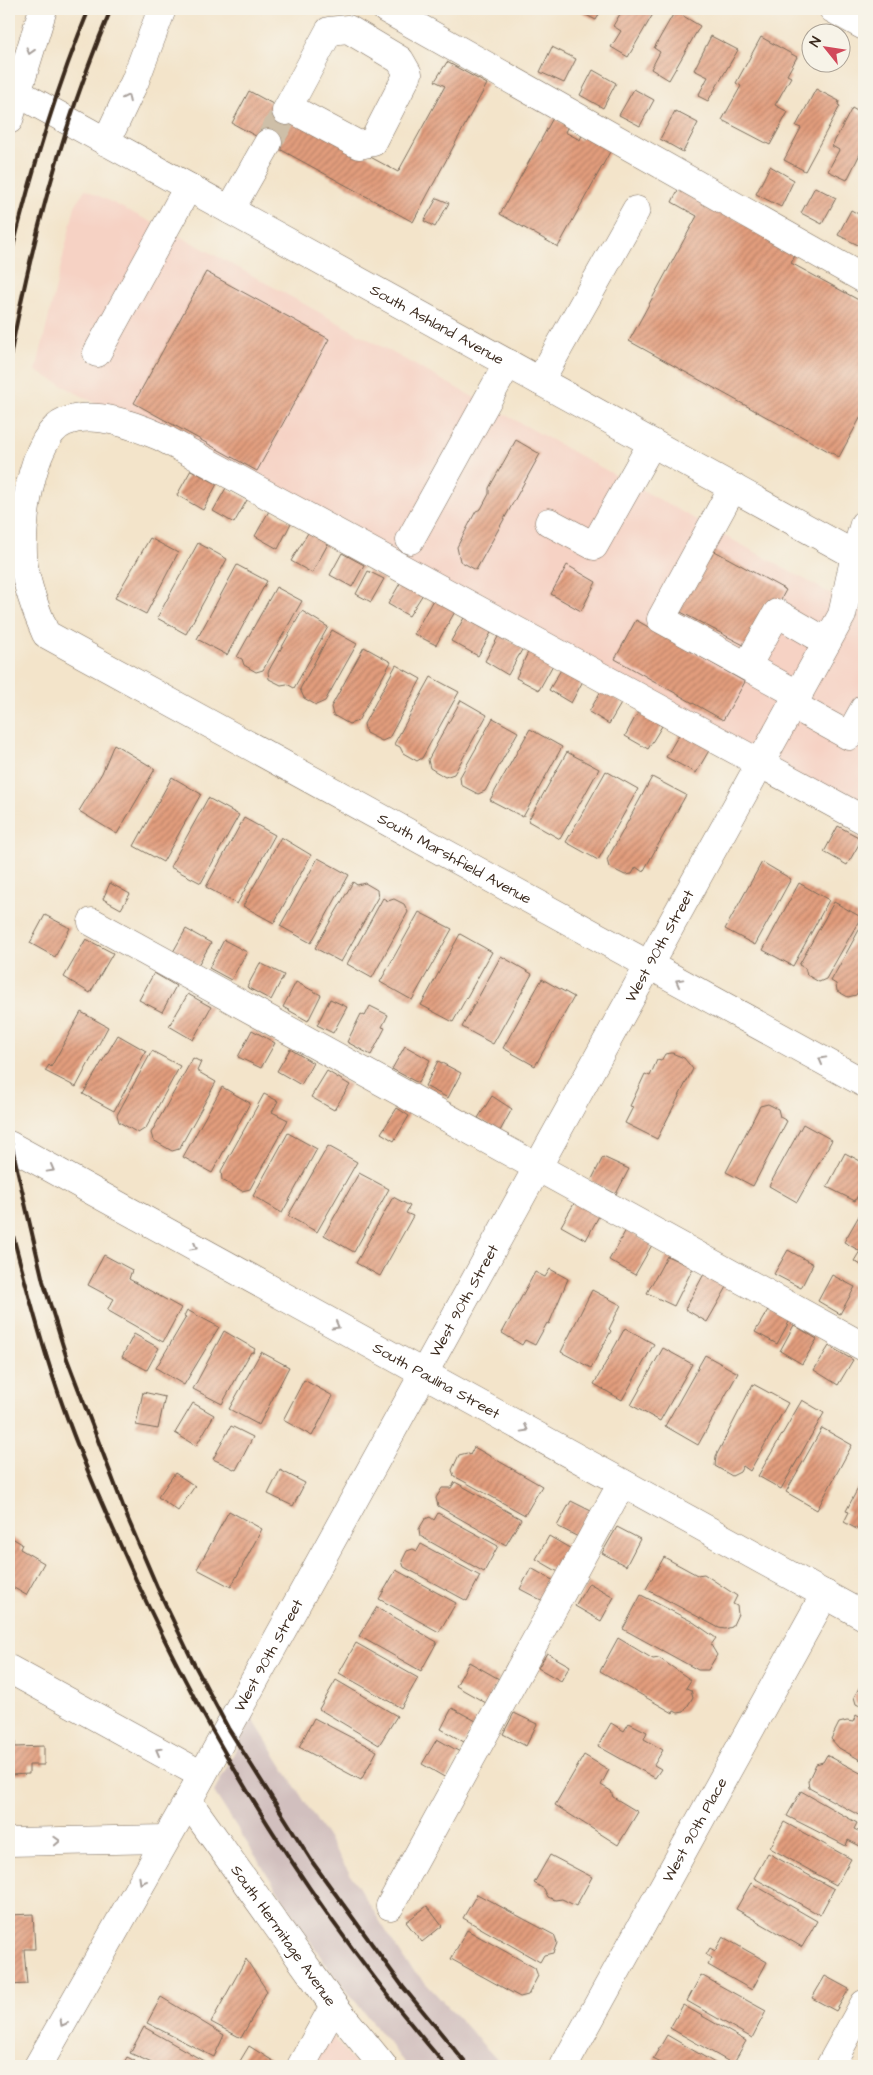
<svg xmlns="http://www.w3.org/2000/svg" width="873" height="2075" font-family="'Architects Daughter',sans-serif">
  <style>
    .built { fill: #f6d2c4 }
    .railway { fill: #d1bfbe }
    .building { fill: url(#building-hatch) }
    .lines { fill: none; stroke-linecap: round; stroke-linejoin: round }
    .minor-tunnel { stroke: #cebfa8; stroke-width: 28; stroke-dasharray: 28 14; stroke-linecap: butt }
    .minor-casing { stroke: #7b6b5a; stroke-width: 29 }
    .major-casing { stroke: #7b6b5a; stroke-width: 29 }
    .minor { stroke: #fff; stroke-width: 28 }
    .major { stroke: #fff; stroke-width: 28 }
    .rail { stroke: #3b2a1e; stroke-width: 4 }
    .oneway { stroke: #a79f9a }
    .labels { text-anchor: middle; stroke-width: 4; stroke-linejoin: round; paint-order: stroke }
    .street-label { font-size: 15px; fill: #3b2a1e; stroke: #f7f3e8 }
  </style>
  <defs>
    <pattern id="building-hatch" width="6" height="6" patternUnits="userSpaceOnUse" patternTransform="scale(1.25)"><rect width="6" height="6" fill="#e29d7d"/><path d="M-1 1l2-2M0 6l6-6M5 7l2-2" fill="none" stroke="#b88066"/></pattern>
  </defs>
  <rect width="100%" height="100%" fill="#f7f3e8"/>
  <filter id="ink" filterUnits="userSpaceOnUse"><feTurbulence type="fractalNoise" baseFrequency=".02" numOctaves="2"/><feDisplacementMap in="SourceGraphic" scale="10" xChannelSelector="R" yChannelSelector="G"/><feConvolveMatrix kernelMatrix="1 2 1 2 8 2 1 2 1" color-interpolation-filters="sRGB"/></filter>
  <filter id="wash" filterUnits="userSpaceOnUse"><feTurbulence type="fractalNoise" baseFrequency=".0096" numOctaves="4" result="noise"/><feDisplacementMap in="SourceGraphic" scale="20" xChannelSelector="R" yChannelSelector="G"/><feGaussianBlur stdDeviation="1.12" result="paint"/><feColorMatrix in="noise" values="0 0 0 0 0 0 0 0 0 0 0 0 0 0 0 0 0 1.4 0 .05"/><feComposite in="paint" operator="in"/></filter>
  <g filter="url(#wash)">
    <rect width="100%" height="100%" fill="#f3e4ca"/>
    <!-- built -->
    <path class="built" d="M85,189L193,243L864,612V820L36,371L75,206Z
      M324,2026L357,2066H301Z"/>
    <!-- railway -->
    <path class="railway" d="M252,1718L405,1961L503,2066H407L324,1962L214,1792Z"/>
    <g id="blocks">
      <!-- building -->
      <path class="building" d="M584,9H602L596,20L582,13Z
        M623,9H656L628,57L611,47L621,31L613,26Z
        M675,11L700,26L669,80L651,69L660,52L654,48Z
        M711,36L738,50L708,101L698,96L708,77L694,70Z
        M761,37L797,57L787,75L791,77L775,105L788,112L770,145L722,120L741,86L736,83Z
        M552,47L576,59L564,83L540,72Z
        M447,62L487,84L413,222L232,123L249,91L398,172L445,86L435,81Z
        M593,70L616,83L603,108L580,95Z
        M634,89L654,100L640,126L619,115Z
        M816,89L839,101L838,105L840,106L805,171L784,160L801,128L796,126Z
        M852,108L864,115V146L847,180L828,171L839,150L832,146Z
        M675,111L698,123L683,152L660,139Z
        M553,118L568,126L565,132L580,140L582,135L611,150L558,247L500,214Z
        M770,166L794,180L781,207L756,194Z
        M815,187L836,198L822,224L801,213Z
        M679,188L797,252L791,263L864,303V411L839,457L629,341L697,216L672,202Z
        M437,198L449,203L435,227L424,221Z
        M851,210L864,217V238L860,246L838,235Z
        M206,272L329,339L257,471L134,403Z
        M516,440L540,454L476,570L460,561L457,547L476,511L481,509L489,494V488Z
        M191,470L217,484L203,510L177,495Z
        M226,488L247,500L234,523L213,511Z
        M269,511L291,523L278,549L255,536Z
        M308,533L328,544L312,573L291,561Z
        M150,538L178,553L146,614L115,598Z
        M198,543L227,559L186,634L157,618Z
        M711,549L786,590L753,650L677,610Z
        M342,553L364,565L352,587L330,575Z
        M237,565L267,581L227,655L197,639Z
        M567,565L596,582L581,611L551,594Z
        M368,571L384,579L371,602L356,594Z
        M402,580L423,594L409,616L388,604Z
        M276,587L302,601L263,670L256,672L244,665L242,659L237,657Z
        M434,598L456,610L436,645L414,634Z
        M302,611L328,627L294,688L287,684L281,685L269,679L268,672Z
        M465,616L492,631L478,656L451,641Z
        M636,620L745,682L723,720L615,659Z
        M332,630L357,644L325,701L316,705L304,698L300,689Z
        M499,635L523,648L508,675L485,661Z
        M364,647L391,662L358,721L349,724L333,715L331,707Z
        M529,650L554,663L539,690L516,678Z
        M396,665L421,679L389,738L382,741L366,733L364,724Z
        M562,668L583,681L571,703L549,690Z
        M431,677L459,692L422,758L417,761L403,753L400,747L394,744Z
        M601,691L622,702L609,724L589,712Z
        M461,700L487,715L454,774L445,777L430,768L428,760Z
        M638,712L662,726L648,749L625,736Z
        M493,718L518,732L485,791L478,794L461,785L460,777Z
        M530,729L562,747L523,817L490,800Z
        M681,731L711,747L696,773L666,757Z
        M114,744L155,769L117,834L79,811L102,773Z
        M567,752L599,769L560,839L528,821Z
        M606,771L638,789L598,860L566,842Z
        M172,777L201,794L163,862L134,846Z
        M652,777L686,795L643,872L636,867L632,874L625,875L609,867L607,860Z
        M208,798L239,815L201,883L170,867Z
        M244,818L275,835L237,904L206,887Z
        M838,826L862,839L847,865L824,852Z
        M281,837L311,855L274,923L243,906Z
        M318,858L349,875L311,943L280,926Z
        M762,862L791,879L755,945L725,929Z
        M353,882L357,885L365,883L377,890L378,897L341,962L315,948Z
        M110,883L130,894L121,909L103,899Z
        M799,883L829,900L793,966L763,950Z
        M383,898L388,901L394,899L404,904L408,912L372,978L347,964Z
        M834,902L861,917L826,979L819,982L807,975L805,968L799,965Z
        M419,912L452,929L412,1000L380,982Z
        M45,915L70,928L55,957L30,943Z
        M864,921V980L856,995L848,997L837,991L836,984L831,981Z
        M186,929L211,943L198,965L173,952Z
        M460,934L492,952L453,1022L421,1005Z
        M86,939L113,953L90,993L64,977Z
        M224,940L247,952L231,980L209,968Z
        M501,956L532,974L493,1044L462,1027Z
        M260,963L284,975L271,1000L247,987Z
        M154,973L176,986L162,1012L139,1000Z
        M542,979L574,997L535,1066L503,1048Z
        M296,982L321,995L308,1021L283,1007Z
        M188,994L211,1007L193,1040L169,1026Z
        M330,999L347,1007L333,1033L317,1025Z
        M370,1006L388,1015L382,1027L385,1028L371,1055L347,1042L361,1014L365,1016Z
        M81,1012L108,1027L76,1087L45,1071L49,1065L51,1067Z
        M252,1030L275,1043L261,1068L238,1057Z
        M118,1035L146,1051L114,1111L83,1094Z
        M405,1046L430,1060L418,1083L392,1069Z
        M290,1049L313,1063L301,1085L277,1071Z
        M152,1051L180,1066L146,1128L138,1133L119,1122L117,1115Z
        M672,1053L684,1058L693,1069L657,1139L625,1123L633,1107L630,1106L645,1074L650,1076L657,1060L661,1061L665,1054Z
        M193,1058L201,1062L197,1071L216,1082L179,1149L172,1151L153,1140L151,1133Z
        M438,1061L461,1073L448,1098L425,1086Z
        M327,1071L350,1085L334,1110L311,1097Z
        M222,1087L250,1103L212,1173L183,1157Z
        M264,1094L278,1101L272,1112L288,1120L250,1189L242,1191L222,1180L221,1171Z
        M492,1096L512,1109L500,1131L478,1118Z
        M768,1104L778,1109L780,1117L787,1121L753,1186L726,1172L760,1106Z
        M397,1108L409,1116L394,1141L381,1133Z
        M803,1124L832,1140L797,1202L769,1186Z
        M288,1133L317,1149L282,1213L253,1196Z
        M328,1146L357,1162L317,1232L288,1216Z
        M845,1153L864,1163V1183L855,1201L827,1187Z
        M603,1157L629,1169L616,1194L591,1181Z
        M359,1173L389,1189L354,1252L324,1235Z
        M393,1197L410,1206L406,1213L413,1216L380,1276L356,1263Z
        M575,1202L599,1216L586,1240L561,1226Z
        M864,1207V1265L863,1266L854,1261L860,1251L844,1242Z
        M626,1230L652,1245L635,1275L609,1260Z
        M788,1250L813,1264L801,1288L774,1274Z
        M104,1255L132,1270L129,1279L181,1308L163,1342L107,1310L114,1299L88,1285Z
        M667,1256L693,1268L674,1306L647,1293Z
        M550,1269L568,1279L549,1324L547,1323L535,1345L525,1340L522,1345L502,1333L535,1272L545,1277Z
        M704,1274L727,1287L707,1322L685,1309Z
        M832,1275L855,1287L840,1314L818,1301Z
        M592,1290L621,1305L609,1329L611,1331L591,1368L561,1352Z
        M769,1308L790,1320L777,1344L755,1332Z
        M187,1310L219,1327L184,1385L156,1368L186,1317L184,1316Z
        M794,1325L817,1339L802,1364L780,1351Z
        M625,1328L654,1344L622,1400L594,1384Z
        M224,1331L255,1349L253,1353L251,1352L222,1404L193,1389Z
        M134,1334L159,1348L147,1370L122,1357Z
        M829,1346L853,1360L838,1385L814,1370Z
        M663,1348L692,1364L660,1421L631,1405Z
        M261,1352L289,1367L259,1425L229,1409Z
        M705,1355L738,1373L698,1445L665,1426Z
        M304,1380L333,1396L312,1436L283,1420Z
        M753,1384L788,1403L750,1471L743,1466L740,1472L732,1476L715,1466L716,1456Z
        M143,1392L165,1397L158,1429L136,1425Z
        M802,1400L824,1413L781,1489L758,1476Z
        M193,1403L214,1415L196,1446L175,1433Z
        M231,1426L253,1437L236,1470L213,1459Z
        M822,1428L852,1445L817,1510L786,1492Z
        M474,1447L542,1486L525,1515L454,1476L452,1470L459,1455L467,1453L470,1455Z
        M280,1470L305,1483L293,1506L268,1494Z
        M175,1473L195,1486L178,1511L158,1497Z
        M864,1477V1533L844,1522L849,1512L846,1511Z
        M455,1482L521,1519L506,1545L438,1506L436,1498L442,1488H451Z
        M571,1501L595,1513L582,1539L557,1526Z
        M229,1511L262,1529L231,1587L197,1569Z
        M438,1513L498,1546L484,1572L420,1536L419,1529L425,1519L430,1517L434,1520Z
        M617,1527L640,1539L626,1566L602,1553Z
        M9,1536L22,1544L20,1549L44,1563L26,1595L9,1585Z
        M549,1536L573,1550L560,1573L536,1559Z
        M421,1544L480,1576L467,1601L404,1567L402,1561L407,1551L413,1549L417,1551Z
        M664,1557L697,1575L704,1574L737,1596L733,1604L737,1606L738,1614L732,1627L725,1629L719,1628L646,1589Z
        M531,1568L554,1581L543,1601L520,1589Z
        M396,1570L456,1603L439,1632L379,1599Z
        M589,1583L614,1597L601,1621L575,1606Z
        M641,1595L693,1622L716,1638L711,1645L717,1655L708,1670H698L623,1629Z
        M377,1607L437,1642L421,1671L359,1636Z
        M618,1638L653,1659L659,1658L691,1680L686,1688L691,1690L693,1697L684,1712L678,1713L674,1711L673,1713L600,1671Z
        M356,1643L418,1678L401,1708L339,1673Z
        M547,1653L570,1666L561,1681L538,1668Z
        M469,1662L499,1679L486,1703L456,1686Z
        M864,1679V1708L856,1704L854,1697Z
        M336,1680L397,1716L379,1745L319,1709Z
        M452,1708L476,1721L464,1742L441,1729Z
        M514,1713L537,1724L526,1746L503,1734Z
        M856,1715L864,1720V1762L839,1748L831,1739L839,1723L847,1721L853,1722Z
        M314,1718L377,1751L361,1780L299,1747Z
        M611,1723L624,1731L629,1723L647,1732L644,1739L663,1750L654,1765L661,1769L655,1778L598,1746Z
        M9,1732H15V1747L44,1746V1765H29V1774L9,1775Z
        M437,1739L460,1752L446,1778L422,1764Z
        M584,1755L609,1770L601,1785L611,1791L613,1797L638,1812L618,1845L555,1805Z
        M827,1755L864,1775V1818L809,1788L808,1781L816,1764L823,1762Z
        M801,1791L857,1823L854,1829L864,1834L860,1846L848,1840L846,1846L787,1816Z
        M784,1822L851,1859L836,1885L770,1848Z
        M768,1853L834,1889L820,1915L754,1878Z
        M550,1855L592,1877L576,1906L562,1899L555,1900L548,1897L544,1889L534,1883Z
        M751,1883L817,1921L802,1947L736,1909Z
        M477,1894L554,1935L557,1943L553,1953L544,1955L540,1962L463,1918Z
        M427,1906L442,1926L422,1942L406,1922Z
        M33,1914L35,1949H24L27,1984L9,1985V1915Z
        M467,1930L535,1968L538,1976L528,1995L520,1997L451,1959Z
        M723,1937L767,1962L752,1990L708,1965L712,1958L706,1955L710,1948L715,1951Z
        M246,1959L267,1991L241,2038L211,2022Z
        M701,1975L766,2011L752,2038L687,2001Z
        M825,1976L849,1989L836,2011L812,1998Z
        M161,1997L224,2035L214,2057L147,2023Z
        M683,2005L746,2041L733,2064L670,2028Z
        M144,2027L209,2064L208,2066H158L130,2053Z
        M667,2035L720,2066H667L653,2059Z
        M249,2046L281,2066H237Z
        M127,2057L135,2061L133,2063L139,2066H122Z"/>
    </g>
  </g>
  <g filter="url(#ink)">
    <use href="#blocks" fill-opacity="0" stroke="#7b6b5a" stroke-width="1"/>
    <g class="lines">
      <!-- minor-tunnel -->
      <path class="minor-tunnel" d="M268,143L286,111"/>
      <defs>
        <g id="minor">
          <path d="M386,9L864,279"/>
          <path d="M833,9L864,26"/>
          <path d="M286,111L329,31L348,29L400,60L408,74L373,142L359,145L288,107"/>
          <path d="M9,120L43,9"/>
          <path d="M106,142L135,81L162,9"/>
          <path d="M230,210L268,143"/>
          <path d="M97,353L188,187"/>
          <path d="M540,381L636,210"/>
          <path d="M733,487L661,619L799,695"/>
          <path d="M549,522L594,546L652,443"/>
          <path d="M410,540L508,363"/>
          <path d="M747,666L777,613L827,642"/>
          <path d="M793,705L849,736L864,709"/>
          <path id="s1" d="M864,820L161,437C133,425 95,410 65,422C30,436 19,533 24,566C28,590 36,611 46,634L864,1083"/>
          <path d="M92,922L864,1347"/>
          <path id="s2" d="M9,1145L864,1616"/>
          <path d="M9,1669L202,1775"/>
          <path id="s3" d="M188,1801L334,2006L383,2066"/>
          <path d="M9,1842L166,1839"/>
          <path d="M390,1906L622,1483"/>
          <path id="s4" d="M38,2066L188,1801L827,642L842,615L855,555L864,524"/>
          <path d="M301,2066L334,2006"/>
          <path id="s5" d="M564,2066L825,1594"/>
          <path d="M830,2066L864,2004"/>
        </g>
        <g id="major">
          <path id="s6" d="M9,88L864,560"/>
        </g>
      </defs>
      <!-- minor casing -->
      <use href="#minor" class="minor-casing"/>
      <!-- major casing -->
      <use href="#major" class="major-casing"/>
      <!-- minor -->
      <use href="#minor" class="minor"/>
      <!-- major -->
      <use href="#major" class="major"/>
      <!-- rail -->
      <path class="rail" d="M9,263C30,177 55,91 89,9
        M9,363C31,242 63,123 111,9
        M9,1134L43,1281L67,1359L128,1519L158,1589L192,1660L228,1728L313,1863L403,1987L468,2066
        M9,1220C23,1275 37,1329 55,1383C73,1438 96,1492 120,1544C203,1734 311,1909 446,2066"/>
    </g>
    <!-- one-way arrows -->
    <defs><path id="oneway-chevron" d="M-2-3.5L2.5 0L-2 3.5" fill="none" stroke-width="1.6" stroke-linecap="round" stroke-linejoin="round" transform="scale(1.25)"/></defs>
    <g class="oneway">
      <use href="#oneway-chevron" transform="translate(30 51) rotate(107)"/>
      <use href="#oneway-chevron" transform="translate(127 98) rotate(-64)"/>
      <use href="#oneway-chevron" transform="translate(679 982) rotate(-151)"/>
      <use href="#oneway-chevron" transform="translate(822 1060) rotate(-151)"/>
      <use href="#oneway-chevron" transform="translate(51 1169) rotate(29)"/>
      <use href="#oneway-chevron" transform="translate(194 1247) rotate(29)"/>
      <use href="#oneway-chevron" transform="translate(336 1326) rotate(29)"/>
      <use href="#oneway-chevron" transform="translate(525 1429) rotate(29)"/>
      <use href="#oneway-chevron" transform="translate(159 1751) rotate(-151)"/>
      <use href="#oneway-chevron" transform="translate(57 1841) rotate(-2)"/>
      <use href="#oneway-chevron" transform="translate(142 1881) rotate(119)"/>
      <use href="#oneway-chevron" transform="translate(63 2023) rotate(119)"/>
    </g>
  </g>
  <g class="labels">
    <!-- street labels -->
    <g class="street-label">
      <text dy="5" stroke="none"><textPath href="#s6" startOffset="489">South Ashland Avenue</textPath></text>
      <text dy="5" stroke="none"><textPath href="#s1" startOffset="1594">South Marshfield Avenue</textPath></text>
      <text dy="5" stroke="none"><textPath href="#s4" startOffset="1281">West 90th Street</textPath></text>
      <text dy="5" stroke="none"><textPath href="#s4" startOffset="876">West 90th Street</textPath></text>
      <text dy="5" stroke="none"><textPath href="#s2" startOffset="488">South Paulina Street</textPath></text>
      <text dy="5" stroke="none"><textPath href="#s4" startOffset="471">West 90th Street</textPath></text>
      <text dy="5" stroke="none"><textPath href="#s5" startOffset="270">West 90th Place</textPath></text>
      <text dy="5" stroke="none"><textPath href="#s3" startOffset="165">South Hermitage Avenue</textPath></text>
    </g>
  </g>
  <!-- margin -->
  <rect width="873" height="2075" fill="none" stroke="#f7f3e8" stroke-width="30"/>
  <!-- north arrow -->
  <g transform="translate(826 48) rotate(300)"><circle r="24" fill="#f7f3e8" stroke="#aca397"/>
  <path d="M0-4L9 19L0 12L-9 19Z" fill="#d1495b"/>
  <text y="-8" font-size="14" font-weight="bold" text-anchor="middle" fill="#3b2a1e">N</text>
  </g>
</svg>
